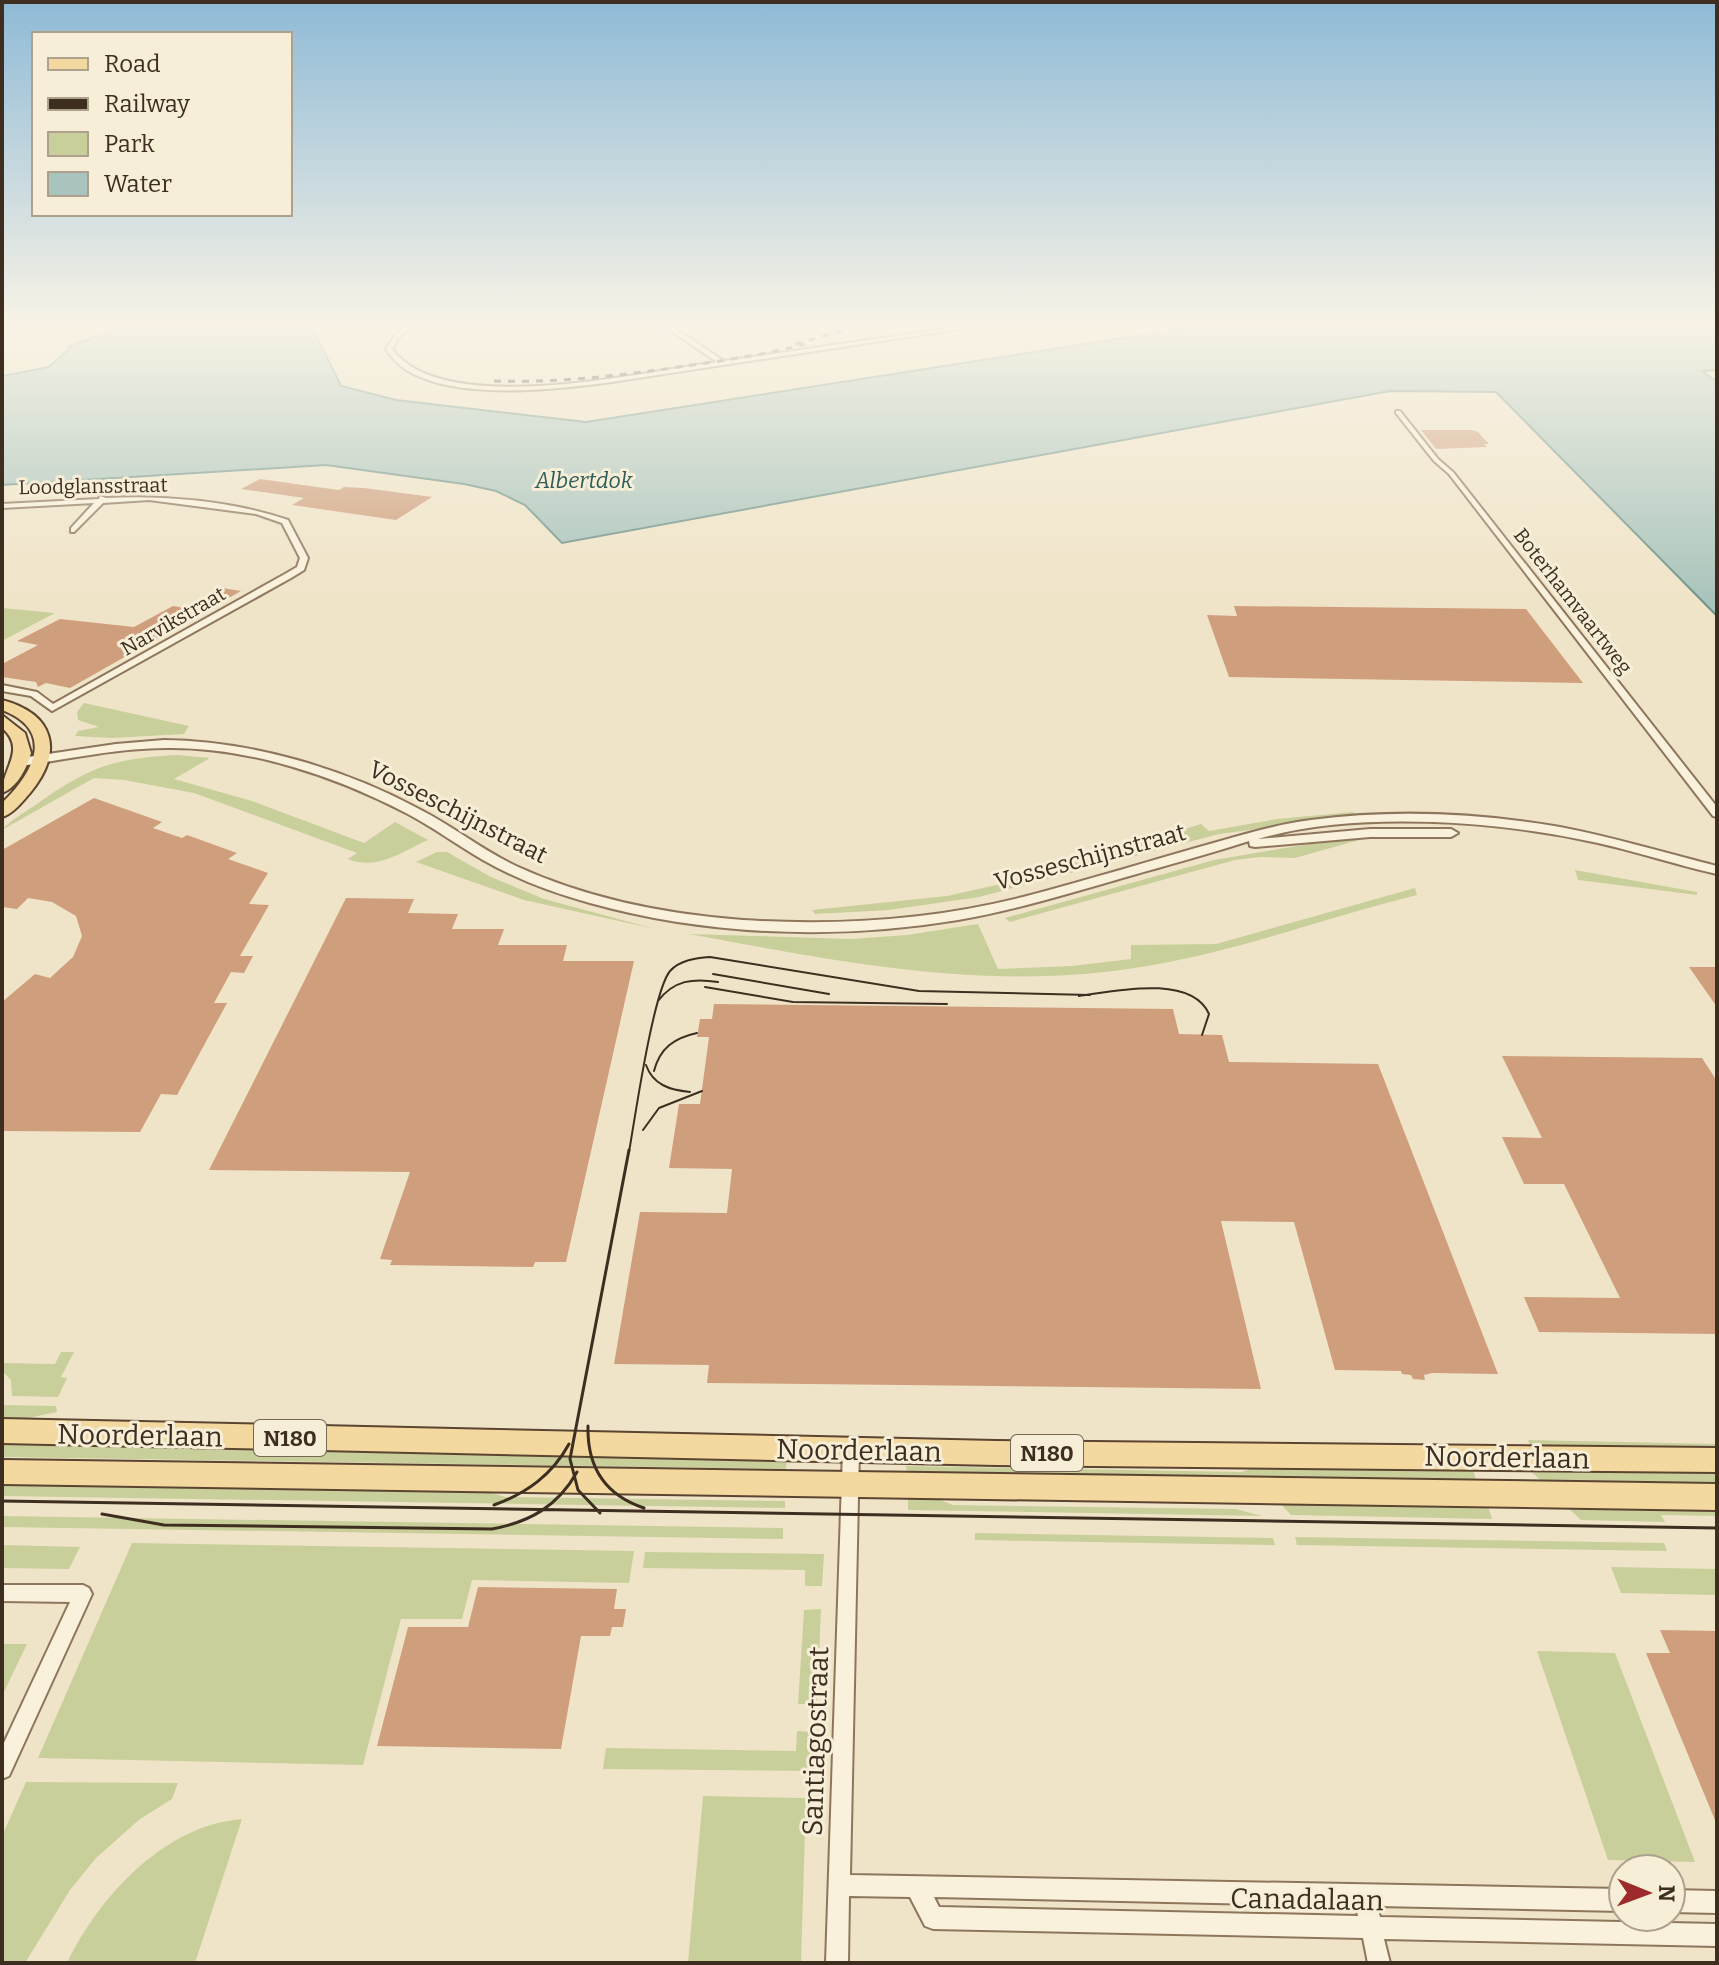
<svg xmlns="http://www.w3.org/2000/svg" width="1719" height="1965" font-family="Bitter,serif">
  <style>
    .green { fill: #c9cf9b }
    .water { fill: #a9c4bc; stroke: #6f938a; stroke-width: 2 }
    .building { fill: #cf9f7d }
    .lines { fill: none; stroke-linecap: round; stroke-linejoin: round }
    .minor-casing { stroke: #8d765c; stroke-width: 4 }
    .tertiary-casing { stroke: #8d765c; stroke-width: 4 }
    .primary-casing { stroke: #5b4430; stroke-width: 4 }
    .minor { fill: #faf1dc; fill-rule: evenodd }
    .tertiary { fill: #faf1dc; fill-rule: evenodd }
    .primary { fill: #f3d9a0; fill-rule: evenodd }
    .tram-far1 { stroke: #3d2e20; stroke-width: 2 }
    .tram { stroke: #3d2e20; stroke-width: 3 }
    .rail { stroke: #3d2e20; stroke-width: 3; stroke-dasharray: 7 7; stroke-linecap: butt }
    .labels { text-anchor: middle; stroke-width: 6; stroke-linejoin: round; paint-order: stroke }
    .far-street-label { font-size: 20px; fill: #3d2e20; stroke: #f7eed8 }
    .far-water-label { font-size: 22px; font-style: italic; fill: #2f5d5a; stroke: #f7eed8 }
    .shield { fill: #f7eed8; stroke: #756857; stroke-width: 2 }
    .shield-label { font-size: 22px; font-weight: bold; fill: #3d2e20 }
    .street-label { font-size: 24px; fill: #3d2e20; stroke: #f7eed8 }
    .near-street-label { font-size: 28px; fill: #3d2e20; stroke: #f7eed8 }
  </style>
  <rect width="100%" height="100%" fill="#f0e4c8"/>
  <!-- green -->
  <path class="green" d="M2,608L55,613L2,641Z
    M84,703L189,726L184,734L112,738L75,736L78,731L99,727L78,720L77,712Z
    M178,755L210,758L174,779L252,801L364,843L395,822L428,840C401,852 377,871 348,859L357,853L194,793L124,780L94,778L2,830C11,820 25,812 37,804C89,767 114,758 178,755Z
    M1353,812L1357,816L1219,834L979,897L889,910L815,914L812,910L947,896L1005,883L1201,824L1209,831L1277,819Z
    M1366,838L1295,858L1260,857L1235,860L1010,922L1005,918L1214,860L1327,841Z
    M437,852H447L491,877L544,899L655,929L524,900L416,862Z
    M1575,870L1697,892V895L1578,880Z
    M1415,888L1417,895C1327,917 1239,951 1147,966C992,993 841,962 689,934L851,939L907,935L978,924L998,969L1072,966L1131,959V945L1216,944Z
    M61,1352H74L61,1377L67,1378L58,1397L12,1396L11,1380L2,1371V1363L55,1364Z
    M2,1405L56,1406L57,1412L18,1420H2Z
    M1528,1440L1717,1444V1448L1530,1446Z
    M2,1443L787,1456L786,1469L2,1457Z
    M1262,1463L1472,1466L1476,1480L907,1472L906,1466L1242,1472Z
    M1527,1467L1717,1470V1484L1542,1482Z
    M2,1480L475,1487L505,1497L785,1501V1508L2,1496Z
    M908,1494H925L953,1505L1236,1509L1262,1516L908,1510Z
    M1278,1501L1487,1503L1492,1519L1291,1515Z
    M1566,1506L1717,1508V1516L1661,1515L1665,1522L1581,1520Z
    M2,1516L783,1528V1539L2,1527Z
    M975,1533L1273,1538L1275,1545L975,1540Z
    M1295,1537L1664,1543L1667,1551L1297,1545Z
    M132,1543L634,1551L629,1583L472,1580L462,1619H401L363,1765L38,1758Z
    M2,1545L80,1547L69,1569L2,1568Z
    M645,1552L824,1554L822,1586H805V1570L643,1568Z
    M1611,1567L1717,1569V1595L1621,1593Z
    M821,1609L817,1704H798L804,1610Z
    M2,1644H27L2,1696Z
    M1537,1651L1615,1653L1695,1862L1608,1860Z
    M797,1731L816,1732L814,1771L603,1769L606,1748L796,1751Z
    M26,1782L178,1783L172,1799L140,1819L96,1858L70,1890L25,1963H2V1836Z
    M703,1796L806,1798L801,1963H688Z
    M242,1819L195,1963H67C99,1897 164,1825 242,1819Z"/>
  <!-- water -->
  <path class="water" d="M122,326H317L313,329L341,386L396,400L586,422L1201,326H1717V370L1702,371L1717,382V616L1496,392L1390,391L562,543L525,505L496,491L464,484L326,465L2,485V376L49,367L70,348L68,347Z"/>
  <!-- building -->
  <path class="building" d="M1421,430H1472L1478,432L1489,444H1484L1487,447L1436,449Z
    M260,479L339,490L344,487L364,488L432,497L396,520L292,505L304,498L241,489Z
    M222,588L241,591L70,688L46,683L38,687L36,682L2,677V664L38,645L17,641L60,619L134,627L173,606L185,608Z
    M1234,606L1526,609L1583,683L1229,677L1207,615L1237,616Z
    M94,798L162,822L153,828L182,838L187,835L237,853L228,859L268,873L249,904L269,905L240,956H253L244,973L231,972L214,1003H227L177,1095L161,1094L140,1132L2,1131V1002L35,974L50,978L73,957L82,936L76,916L52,902L28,898L17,909L2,907V850Z
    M346,898L414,899L408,913L458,914L452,929H504L498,945H567L563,961H634L566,1262H535L533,1267L390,1265L392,1260L380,1259L410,1172L209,1170Z
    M1689,967H1717V1007Z
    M714,1004L1173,1009L1179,1034L1222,1035L1229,1062L1378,1064L1498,1374L1432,1373L1424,1375L1425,1380L1413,1379L1411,1375L1402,1374L1401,1371L1335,1370L1294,1222L1221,1221L1261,1389L707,1383L709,1365L614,1364L640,1212L727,1213L732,1169L669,1168L679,1104H700L709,1037H697L700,1019H712Z
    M1502,1056L1702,1058L1717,1081V1334L1539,1332L1524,1297L1620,1298L1564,1184H1524L1502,1137L1542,1138Z
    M478,1587L617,1589L614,1609H626L623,1627H612L610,1636H581L561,1749L377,1746L408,1627H468Z
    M1660,1630L1717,1631V1825L1646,1653H1670Z"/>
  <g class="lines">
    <defs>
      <path id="minor" d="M408,326H415L399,337L392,349C443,419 642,372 717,362L664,326H671L724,361L965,326H980L605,383C550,390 458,400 408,371C398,365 392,358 386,349L395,335Z
        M1396,411H1400L1438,459L1453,472L1717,807V817L1713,816L1449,474L1434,461L1396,413Z
        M100,496L106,498C164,495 233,501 288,520L308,558L304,570L291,578L52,711L31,696L2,691V685L37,692L53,704L285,574L297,567L300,558L282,523L256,514L149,500L103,503L74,532H71V528L94,503L2,508V504L99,499Z
        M851,1443L857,1445L859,1450L850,1875L1623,1889V1911L1377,1906L1380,1917L1717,1924V1946L1384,1939L1390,1963H1368L1363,1938L933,1929L925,1926L910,1897L849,1896L848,1963H826L843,1450L845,1445ZM934,1897L1356,1906L1358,1916L939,1907Z
        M2,1585H83L89,1588L92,1594L9,1776L2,1779V1747L70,1602L2,1601Z
        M1671,1890L1717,1891V1913L1671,1912Z"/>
      <path id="tertiary" d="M164,740C251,741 343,768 419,809C453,826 482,850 516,866C588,899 665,914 743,920C837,926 932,920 1023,897C1088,880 1153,860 1217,842C1249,833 1279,824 1311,820C1393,809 1479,813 1560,827C1613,837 1665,853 1717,866V874C1677,865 1638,852 1598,843C1500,821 1355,810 1258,839L1370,829H1451L1458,833L1451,837H1370L1255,847L1250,846L1249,841C1209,854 1167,865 1126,877C1071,893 1015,910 958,920C838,940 708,936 590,903C553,893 516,879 483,860C457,845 433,827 406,813C335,776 249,747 167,748C118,748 69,759 21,766L14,762L21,758L116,744Z"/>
      <path id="primary" d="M2,700C55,714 64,752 30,793C22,802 13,814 2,817V803C34,772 56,731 2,710Z
        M2,715L25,733L31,753C27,768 17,788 2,793C2,768 27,749 2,728Z
        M2,1419L996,1441L1717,1448V1472L996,1465L2,1443Z
        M2,1460L1717,1484V1510L2,1484Z"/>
    </defs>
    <!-- minor casing -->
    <use href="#minor" class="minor-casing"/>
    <!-- tertiary casing -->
    <use href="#tertiary" class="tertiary-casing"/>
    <!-- primary casing -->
    <use href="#primary" class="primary-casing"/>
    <!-- minor -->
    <use href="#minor" class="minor"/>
    <!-- tertiary -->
    <use href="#tertiary" class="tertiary"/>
    <!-- primary -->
    <use href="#primary" class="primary"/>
    <!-- tram-far1 -->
    <path class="tram-far1" d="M713,974L829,994
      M705,987L793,1002L947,1004
      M1079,996C1115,991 1191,974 1209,1014L1202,1035
      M658,1001C674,980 693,978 718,982
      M646,1065C653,1085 670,1090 690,1092
      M654,1071C660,1048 674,1038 697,1033
      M643,1130L659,1108L702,1091
      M629,1152C635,1118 653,992 670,971C680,960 696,958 710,957L919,991L1090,995"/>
    <!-- tram -->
    <path class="tram" d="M588,1426C587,1467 605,1495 644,1508
      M2,1501L1717,1528
      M494,1505C527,1493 552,1475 569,1444
      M600,1513L578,1490L570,1459L629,1150
      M102,1514L164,1525L492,1529C530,1522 558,1506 577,1472"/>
    <!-- rail -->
    <path class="rail" d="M795,344L860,326
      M494,381C556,383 617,376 678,367C721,361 763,355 805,344"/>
  </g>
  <!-- sky -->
  <linearGradient id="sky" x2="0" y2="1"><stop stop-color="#8fbad6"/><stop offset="0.54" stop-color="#f8f3e6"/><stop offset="1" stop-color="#f8f3e6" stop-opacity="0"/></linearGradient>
  <rect width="1719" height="601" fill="url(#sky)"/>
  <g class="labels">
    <!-- far-street labels -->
    <g class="far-street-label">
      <text transform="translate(93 486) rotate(-1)" y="7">Loodglansstraat</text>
      <text transform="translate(1573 601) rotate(52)" y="7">Boterhamvaartweg</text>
      <text transform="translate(173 621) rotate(-30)" y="7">Narvikstraat</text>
    </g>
    <!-- far-water labels -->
    <g class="far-water-label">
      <text x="584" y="488">Albertdok</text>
    </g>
    <!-- shield labels -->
    <g class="shield">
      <rect x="254" y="1420" width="72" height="36" rx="6"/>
      <rect x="1011" y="1435" width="72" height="36" rx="6"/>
    </g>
    <g class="shield-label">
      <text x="290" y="1446">N180</text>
      <text x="1047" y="1461">N180</text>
    </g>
    <!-- street labels -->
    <g class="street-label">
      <text transform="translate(458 812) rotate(27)" y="8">Vosseschijnstraat</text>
      <text transform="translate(1090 857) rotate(-15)" y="8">Vosseschijnstraat</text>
    </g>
    <!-- near-street labels -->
    <g class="near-street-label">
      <text transform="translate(140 1435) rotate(1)" y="10">Noorderlaan</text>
      <text transform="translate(859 1450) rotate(1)" y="10">Noorderlaan</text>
      <text transform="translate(1507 1457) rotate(1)" y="10">Noorderlaan</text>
      <text transform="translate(815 1741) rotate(-88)" y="10">Santiagostraat</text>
      <text transform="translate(1307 1899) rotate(1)" y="10">Canadalaan</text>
    </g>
  </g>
  <!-- border -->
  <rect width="1719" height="1965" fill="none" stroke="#3d2e20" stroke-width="8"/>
  <!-- legend -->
  <rect x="32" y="32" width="260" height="184" fill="#f7eed8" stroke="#ada18e" stroke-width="2"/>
  <rect x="48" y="58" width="40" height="12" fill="#f3d9a0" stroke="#ada18e" stroke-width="2"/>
  <text x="104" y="72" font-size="24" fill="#3d2e20">Road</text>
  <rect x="48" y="98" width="40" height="12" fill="#3d2e20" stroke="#ada18e" stroke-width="2"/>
  <text x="104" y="112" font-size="24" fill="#3d2e20">Railway</text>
  <rect x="48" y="132" width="40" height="24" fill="#c9cf9b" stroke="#ada18e" stroke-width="2"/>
  <text x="104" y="152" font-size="24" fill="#3d2e20">Park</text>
  <rect x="48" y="172" width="40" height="24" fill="#a9c4bc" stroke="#ada18e" stroke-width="2"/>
  <text x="104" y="192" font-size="24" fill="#3d2e20">Water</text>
  <!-- north arrow -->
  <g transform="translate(1647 1893) rotate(91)"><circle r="38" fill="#f7eed8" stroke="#ada18e" stroke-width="2"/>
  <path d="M0-6L14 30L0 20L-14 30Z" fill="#9e2a2b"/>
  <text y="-12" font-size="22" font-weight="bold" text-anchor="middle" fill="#3d2e20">N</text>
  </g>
</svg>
